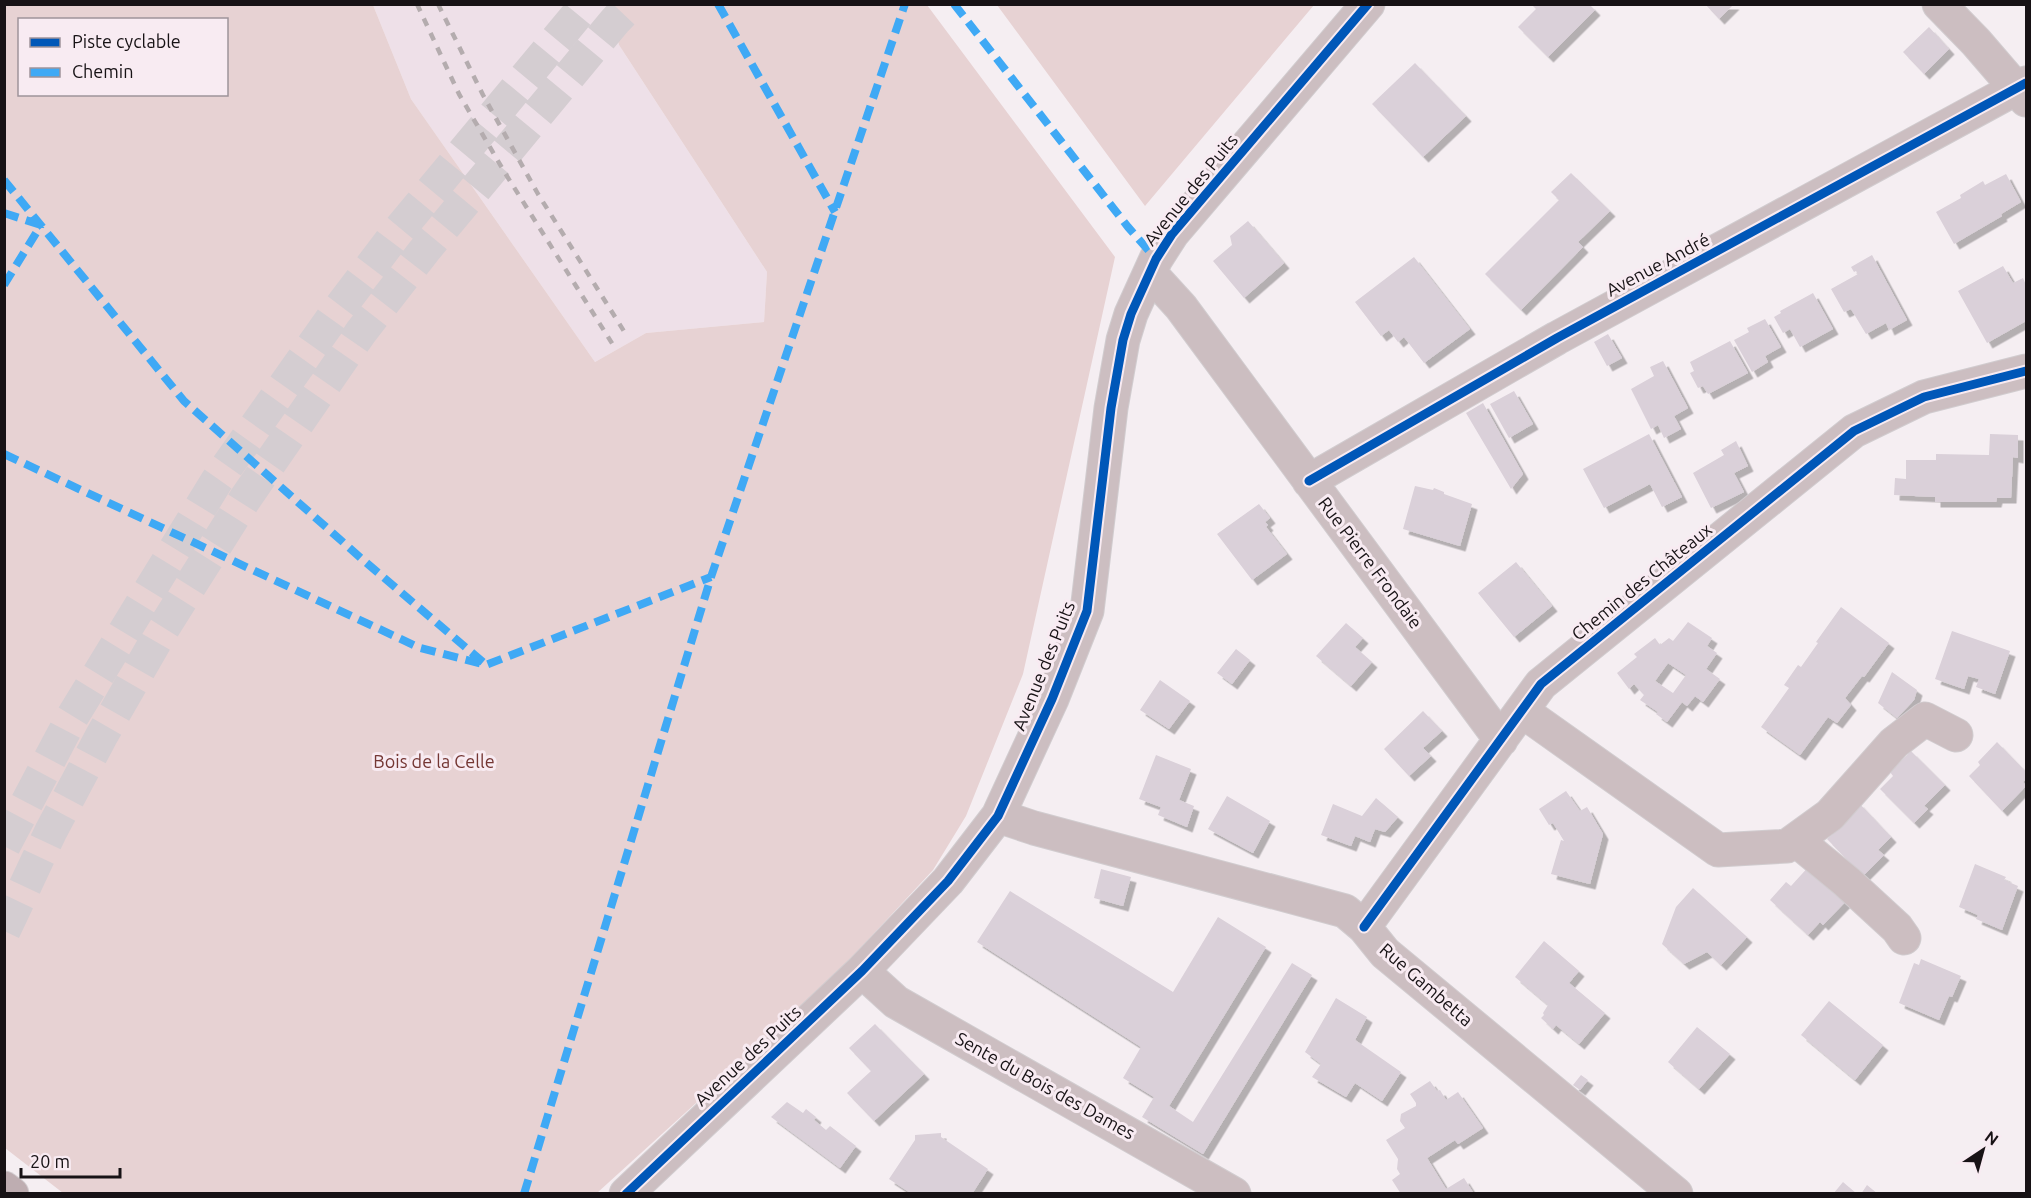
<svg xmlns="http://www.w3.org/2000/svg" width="2031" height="1198" font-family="Ubuntu,sans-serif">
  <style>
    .built { fill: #eee0e8 }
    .green { fill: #e7d2d3; fill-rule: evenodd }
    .building { fill: #dad0d9; fill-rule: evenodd; filter: url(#shadow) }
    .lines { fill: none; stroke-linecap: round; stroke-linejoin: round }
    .highway-tunnel { stroke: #d4cdd1; stroke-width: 33; stroke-dasharray: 33 16; stroke-linecap: butt }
    .minor-casing { stroke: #d1cccf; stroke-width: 35 }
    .major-casing { stroke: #d1cccf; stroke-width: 35 }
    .minor { stroke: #ccbec1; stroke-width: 33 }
    .major { stroke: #beadb1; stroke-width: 33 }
    .rail { stroke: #b4acae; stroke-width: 4.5; stroke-dasharray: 8 8; stroke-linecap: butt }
    .quiet { stroke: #3fa9f5; stroke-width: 8; stroke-dasharray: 15 8; stroke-linecap: butt }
    .cycleway-casing { stroke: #f8ebf2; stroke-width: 13 }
    .cycleway { stroke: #0057b8; stroke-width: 9 }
    .labels { text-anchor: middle; stroke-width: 6; stroke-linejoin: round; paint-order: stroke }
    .street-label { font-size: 18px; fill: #171215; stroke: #f8ebf2 }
    .park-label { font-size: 18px; fill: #743633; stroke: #f8ebf2 }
  </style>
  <defs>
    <filter id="shadow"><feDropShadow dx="5.5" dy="5.5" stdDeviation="0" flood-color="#0004"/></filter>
  </defs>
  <rect width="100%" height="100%" fill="#f5eef2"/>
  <!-- built -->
  <path class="built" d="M373,5H606L619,45L767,272L764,322L646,333L595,362L411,99Z"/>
  <!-- green -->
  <path class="green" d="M4,5H373L411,99L595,362L646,333L764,322L767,272L619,45L606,5H927L1115,257L1023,674L966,816L933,870L826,985L597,1193H63L5,1148ZM20,20H226V94H20Z
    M997,5H1314L1145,206Z"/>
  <!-- building -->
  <path class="building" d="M1531,4H1589L1595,10L1548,57L1518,27L1536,9Z
    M1705,4H1734L1719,19Z
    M1929,27L1949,49L1924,74L1903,52Z
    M1415,63L1466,116L1423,157L1372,104Z
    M1571,173L1610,211L1578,242L1583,247L1521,310L1485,274L1559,200L1551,192Z
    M2006,174L2021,202L2001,214L2002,216L1954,244L1936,212L1961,198L1960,195L1983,181L1985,185Z
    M1248,221L1284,263L1244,298L1213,261L1232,245L1230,236Z
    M1872,255L1907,320L1889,330L1886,323L1866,334L1851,309L1844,312L1831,289L1858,274L1856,271L1854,272L1851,267Z
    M1414,257L1470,329L1424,363L1404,337L1398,342L1389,330L1381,336L1355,302Z
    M2003,266L2013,283L2023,278L2026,285V321L1987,343L1958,291Z
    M1813,293L1833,329L1800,347L1790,329L1783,333L1774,317L1781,313L1780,311Z
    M1765,319L1781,347L1765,356L1768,362L1752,372L1734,340L1749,332L1747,328Z
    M1608,334L1622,358L1607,366L1594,342Z
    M1730,341L1748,373L1708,394L1703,386L1698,388L1690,373L1694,371L1690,362Z
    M1663,361L1688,408L1674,416L1681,429L1664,438L1658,425L1651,429L1631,389L1654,376L1650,367Z
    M1514,391L1533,424L1509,438L1490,404Z
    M1483,403L1523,474L1511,489L1466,413Z
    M1649,434L1682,497L1662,507L1650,484L1604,508L1583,469Z
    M1990,434L2018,435V458L2013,457L2011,498H1997L1996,502H1935V497L1894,495L1895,478L1906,479V460H1936V454L1989,455Z
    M1736,441L1748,466L1734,473L1744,492L1711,508L1693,473L1724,455L1721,450Z
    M1415,486L1433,490L1434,488L1444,492V494L1472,504L1460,546L1403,529Z
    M1259,504L1270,518L1265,522L1268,525L1266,527L1287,554L1252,580L1217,534Z
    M1516,562L1552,606L1514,637L1478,593Z
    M1841,607L1889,643L1864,677L1862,676L1845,698L1851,705L1837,723L1828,717L1800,755L1761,727L1789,688L1784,685L1798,665L1801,667L1818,643L1816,642Z
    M1688,622L1712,638L1707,646L1717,653L1706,669L1720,679L1703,702L1695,696L1687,706L1682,702L1667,722L1656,714L1658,712L1640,700L1644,695L1634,684L1629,689L1617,673L1637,657L1634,654L1655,638L1660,645L1669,638L1673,641ZM1668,663L1686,675L1673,693L1655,681Z
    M1346,623L1363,638L1355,647L1372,662L1351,686L1316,656Z
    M1952,631L2010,651L1995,694L1976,687L1979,679L1968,676L1964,689L1935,679Z
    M1236,649L1250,660L1232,684L1217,673Z
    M1892,672L1917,690L1914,700L1897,718L1878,703Z
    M1160,680L1190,701L1169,729L1140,710Z
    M1423,711L1442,731L1423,748L1431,756L1409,776L1384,749Z
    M1997,742L2026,772V779L2023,782L2026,786L2002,811L1969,776L1980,765L1978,762Z
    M1911,751L1945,785L1924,806L1928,809L1914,823L1880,789L1893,776L1890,772Z
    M1156,755L1191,769L1179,800L1194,806L1187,827L1158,815L1161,807L1139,799Z
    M1566,791L1580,811L1587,807L1603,834L1590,884L1551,874L1561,840L1564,841L1553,823L1549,825L1539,809Z
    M1227,796L1270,821L1253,853L1208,829Z
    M1376,798L1398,817L1385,832L1375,829L1370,842L1355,836L1351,846L1321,835L1333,804L1362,816Z
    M1858,802L1891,837L1878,850L1884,855L1863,876L1827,839L1834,833L1830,828Z
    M1811,864L1848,899L1823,925L1820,922L1808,935L1770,900L1786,882L1791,886Z
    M1975,864L2006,877L2004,880L2018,886L2002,930L1976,919L1978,915L1959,907Z
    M1101,869L1131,877L1123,906L1094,898Z
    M1693,888L1747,937L1721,965L1707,952L1684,964L1662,944L1676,907Z
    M1010,891L1173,992L1218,917L1266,947L1169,1106L1193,1122L1292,963L1312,975L1203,1154L1142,1117L1154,1097L1123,1078L1141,1047L977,942Z
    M1544,941L1579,971L1569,983L1605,1013L1579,1044L1556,1025L1553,1029L1541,1018L1544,1015L1543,1013L1548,1005L1515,977Z
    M1921,959L1961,976L1952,997L1949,996L1939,1020L1899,1003L1914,963L1919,965Z
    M1336,998L1367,1017L1355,1040L1401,1072L1382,1101L1355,1083L1346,1097L1312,1077L1321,1064L1305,1052Z
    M1829,1001L1883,1045L1855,1080L1801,1035Z
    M875,1024L924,1074L874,1121L847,1093L871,1071L849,1048Z
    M1697,1027L1730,1054L1699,1089L1668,1062Z
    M1581,1075L1588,1080L1580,1090L1573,1085Z
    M1430,1081L1437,1091L1440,1090L1446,1100L1458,1092L1483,1128L1458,1144L1455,1140L1427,1158L1446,1189L1464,1178L1474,1194H1401L1392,1180L1400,1174L1397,1169L1398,1159L1386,1140L1405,1128L1400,1121L1401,1114L1416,1106V1103L1410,1094Z
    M787,1102L803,1113L806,1109L816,1117L814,1120L826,1130L830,1126L856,1146L840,1168L771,1117Z
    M941,1133V1137L988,1169L972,1194H912L889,1179L915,1140V1135Z
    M1843,1182L1857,1194H1833Z
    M1867,1185L1878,1194H1861Z"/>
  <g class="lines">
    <!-- highway-tunnel -->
    <path class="highway-tunnel" d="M4,846L71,719L216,482L335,314L394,236L586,4
      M4,931L51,831L102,735L161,632L245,499L361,332L424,251L615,21L631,4"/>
    <defs>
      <path id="minor" d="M1939,4L1976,42L2026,100
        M1150,273L1181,307L1501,740
        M1309,481L1557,338L2026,83
        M1522,711L1718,850L1787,846L1830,815L1894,743L1925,719L1956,735
        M998,816L1034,828L1345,911L1364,927L1385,953L1676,1194
        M1796,840L1847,882L1897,928L1904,938
        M1364,927L1541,684L1854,431L1924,397L2026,371
        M862,971L896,1002L1234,1194
        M626,1194L862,971L948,881L998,816L1052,699L1087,611L1111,408L1123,340L1131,314L1156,259L1172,234L1368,4"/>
      <path id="major" d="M4,1188L12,1194"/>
    </defs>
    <!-- minor casing -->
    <use href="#minor" class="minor-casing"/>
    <!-- major casing -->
    <use href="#major" class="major-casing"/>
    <!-- minor -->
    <use href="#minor" class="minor"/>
    <!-- major -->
    <use href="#major" class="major"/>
    <!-- rail -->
    <path class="rail" d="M417,4L459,94L505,173L615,348
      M438,4L483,95L538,194L627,336"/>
    <!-- quiet -->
    <path class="quiet" d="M718,4L835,212
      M954,4L1128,227L1156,259
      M4,180L184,401L362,559L484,663
      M4,213L41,225
      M4,285L41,225
      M4,454L420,648L486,665L711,577
      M524,1194L711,577L905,4"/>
    <defs>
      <path id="cycleway" d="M1309,481L1557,338L2026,83
        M1364,927L1541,684L1854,431L1924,397L2026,371
        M626,1194L862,971L948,881L998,816L1052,699L1087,611L1111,408L1123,340L1131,314L1156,259L1172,234L1368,4"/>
    </defs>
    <!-- cycleway casing -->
    <use href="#cycleway" class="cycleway-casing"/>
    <!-- cycleway -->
    <use href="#cycleway" class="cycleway"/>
  </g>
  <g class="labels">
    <!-- street labels -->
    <g class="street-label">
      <text transform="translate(1191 190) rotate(-51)" y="6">Avenue des Puits</text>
      <text transform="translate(1658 265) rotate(-28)" y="6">Avenue André</text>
      <text transform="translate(1370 563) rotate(53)" y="6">Rue Pierre Frondaie</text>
      <text transform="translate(1642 582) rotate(-39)" y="6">Chemin des Châteaux</text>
      <text transform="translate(1044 666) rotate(-68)" y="6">Avenue des Puits</text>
      <text transform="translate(1426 985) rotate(41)" y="6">Rue Gambetta</text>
      <text transform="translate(748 1056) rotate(-43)" y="6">Avenue des Puits</text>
      <text transform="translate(1045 1086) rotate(29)" y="6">Sente du Bois des Dames</text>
    </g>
    <!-- park labels -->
    <g class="park-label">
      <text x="434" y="768">Bois de la Celle</text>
    </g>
  </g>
  <!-- border -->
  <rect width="2031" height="1198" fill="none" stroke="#171215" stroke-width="12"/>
  <!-- legend -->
  <rect x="18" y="18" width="210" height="78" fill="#f8ebf2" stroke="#9e949a" stroke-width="1.5"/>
  <rect x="30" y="38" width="30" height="9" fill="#0057b8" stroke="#9e949a" stroke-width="1.5"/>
  <text x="72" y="48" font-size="18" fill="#171215">Piste cyclable</text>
  <rect x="30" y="68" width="30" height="9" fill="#3fa9f5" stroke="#9e949a" stroke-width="1.5"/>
  <text x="72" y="78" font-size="18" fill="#171215">Chemin</text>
  <!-- north arrow -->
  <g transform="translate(1983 1150) rotate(36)" stroke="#f8ebf2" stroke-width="4.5" paint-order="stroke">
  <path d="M0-4.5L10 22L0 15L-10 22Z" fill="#171215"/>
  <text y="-9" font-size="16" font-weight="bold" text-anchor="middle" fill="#171215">N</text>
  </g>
  <!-- scale -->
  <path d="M21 1168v9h99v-9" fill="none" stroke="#171215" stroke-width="3"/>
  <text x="30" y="1168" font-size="18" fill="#171215" stroke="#f8ebf2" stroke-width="4.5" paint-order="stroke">20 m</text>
</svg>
